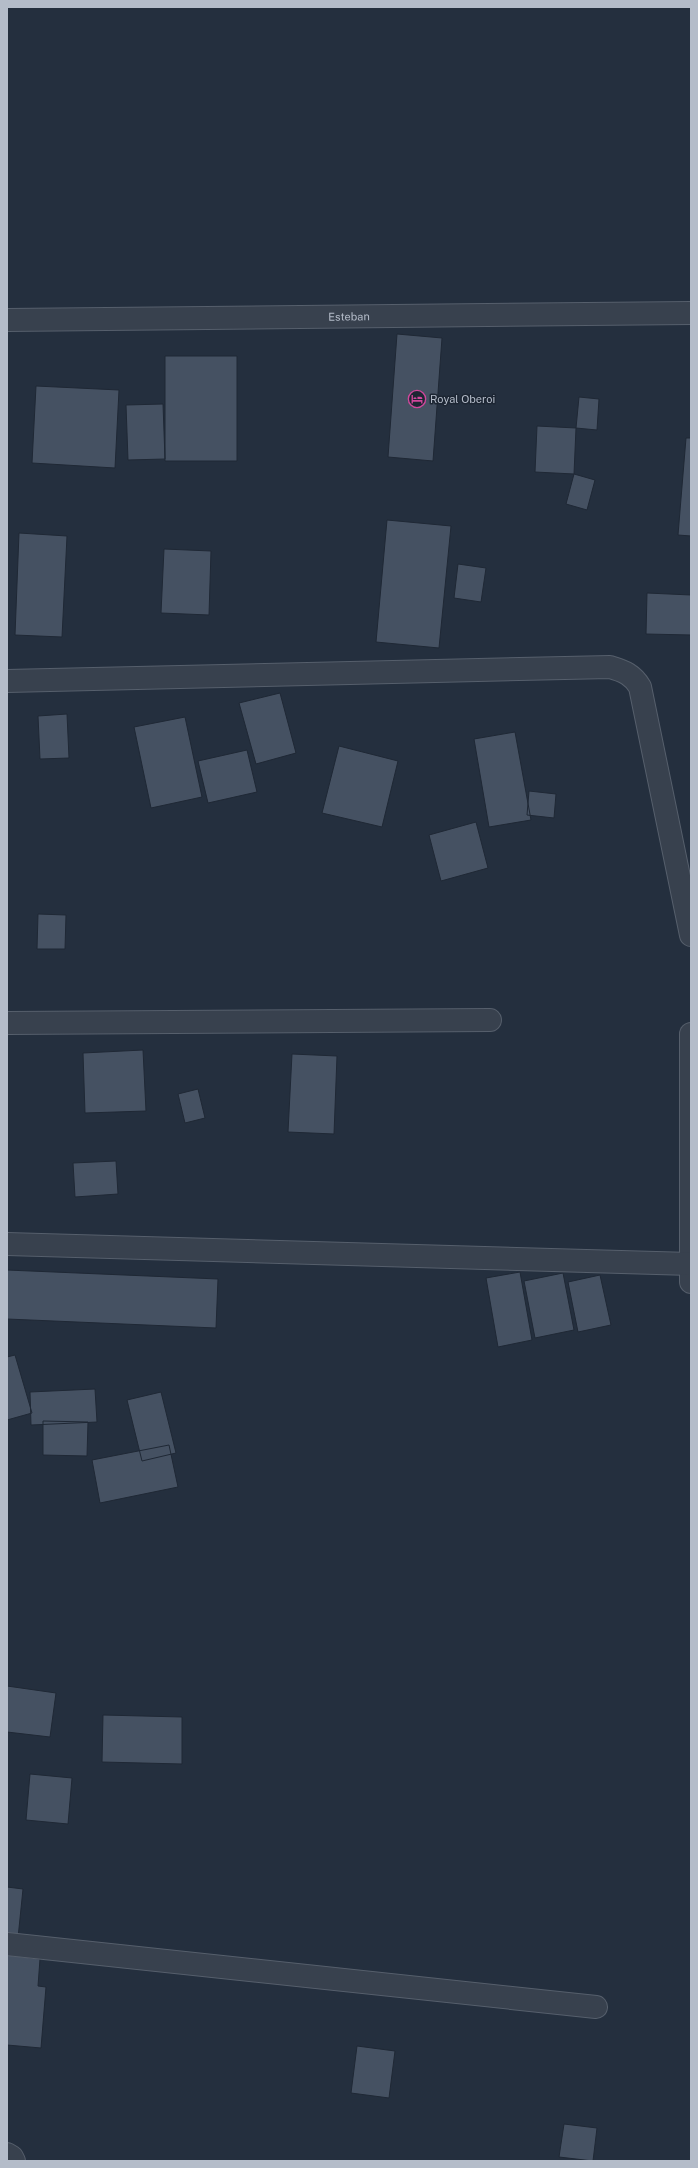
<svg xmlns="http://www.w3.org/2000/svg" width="698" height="2168" font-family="'Public Sans',sans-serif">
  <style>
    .building { fill: #455162; stroke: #1f2835 }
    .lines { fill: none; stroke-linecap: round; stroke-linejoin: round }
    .minor-casing { stroke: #565f6c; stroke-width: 24 }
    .minor { stroke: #38414e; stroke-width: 22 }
    .labels { text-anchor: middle; stroke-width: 3; stroke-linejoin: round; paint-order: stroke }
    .street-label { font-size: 11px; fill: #b4bcc9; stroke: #1d2633 }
    .poi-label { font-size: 11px; fill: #b4bcc9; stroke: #1d2633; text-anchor: start }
  </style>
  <rect width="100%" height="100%" fill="#242f3e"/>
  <!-- building -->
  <path class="building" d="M397,334L442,338L433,461L388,457Z
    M165,356H237V461H165Z
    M36,386L119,390L115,468L32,463Z
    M579,397L599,399L597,430L576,428Z
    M163,404L165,459L128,460L126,405Z
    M537,426L576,428L574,474L535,472Z
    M686,438H691V536L678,535Z
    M574,474L595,480L587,510L566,504Z
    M387,520L451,526L439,648L376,642Z
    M19,533L67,536L62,637L15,635Z
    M164,549L211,551L209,615L161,613Z
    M458,564L486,568L481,602L454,598Z
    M647,593L691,595V635L646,634Z
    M280,693L296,753L256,764L239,703Z
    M67,714L69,758L40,759L38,716Z
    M185,717L202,797L151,808L134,727Z
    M515,732L531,820L489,827L474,739Z
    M339,746L398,761L382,827L322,813Z
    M247,750L257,792L208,803L198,761Z
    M529,791L556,794L554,818L527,815Z
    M476,822L488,868L441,881L429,835Z
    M38,914L66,915L65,949H37Z
    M143,1050L146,1111L85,1113L83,1053Z
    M292,1054L337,1056L334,1134L288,1132Z
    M198,1089L205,1118L185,1123L178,1094Z
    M116,1161L118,1194L75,1197L73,1163Z
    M7,1270L218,1279L216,1328L7,1319Z
    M520,1272L532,1340L498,1347L486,1278Z
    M563,1273L574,1330L535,1338L524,1281Z
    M600,1275L611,1325L578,1332L568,1282Z
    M15,1355L32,1413L7,1420V1357Z
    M95,1389L97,1422L31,1425L30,1392Z
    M161,1392L176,1453L142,1461L127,1400Z
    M43,1421L88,1422L87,1456L43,1455Z
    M169,1445L178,1487L100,1503L92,1460Z
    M7,1686L56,1693L50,1737L7,1732Z
    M103,1715L182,1717V1764L102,1762Z
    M30,1774L72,1778L68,1824L26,1820Z
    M7,1887L23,1889L18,1938L7,1937Z
    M7,1955L40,1959L38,1986L46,1987L41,2048L7,2045Z
    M357,2046L395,2051L389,2098L351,2093Z
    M564,2124L597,2128L593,2161L559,2157Z"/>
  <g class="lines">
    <defs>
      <g id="minor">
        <path id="s1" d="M7,320L691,313"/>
        <path d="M7,681L610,667C624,671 633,675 640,687L691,935"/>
        <path d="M7,1023L490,1020"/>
        <path d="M691,1034V1282"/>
        <path d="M7,1244L691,1264"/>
        <path d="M7,1944L596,2007"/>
        <path d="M7,2154L12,2157L14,2161"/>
      </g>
    </defs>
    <!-- minor casing -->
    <use href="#minor" class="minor-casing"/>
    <!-- minor -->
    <use href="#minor" class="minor"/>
  </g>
  <!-- icons -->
  <defs>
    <symbol id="hotel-ring" viewBox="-11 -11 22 22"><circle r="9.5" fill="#1d2633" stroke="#d1479c" stroke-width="1.5"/><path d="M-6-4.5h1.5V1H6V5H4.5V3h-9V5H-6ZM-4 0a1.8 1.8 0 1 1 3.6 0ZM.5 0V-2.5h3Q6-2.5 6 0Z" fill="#d1479c"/></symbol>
  </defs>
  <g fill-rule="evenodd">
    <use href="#hotel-ring" x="407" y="389" width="20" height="20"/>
  </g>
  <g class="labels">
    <!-- street labels -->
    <g class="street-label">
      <text dy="4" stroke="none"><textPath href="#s1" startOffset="342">Esteban</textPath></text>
    </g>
    <!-- poi labels -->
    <g class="poi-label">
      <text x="430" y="403">Royal Oberoi</text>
    </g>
  </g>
  <!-- border -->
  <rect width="698" height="2168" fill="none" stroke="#b4bcc9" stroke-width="16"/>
</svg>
